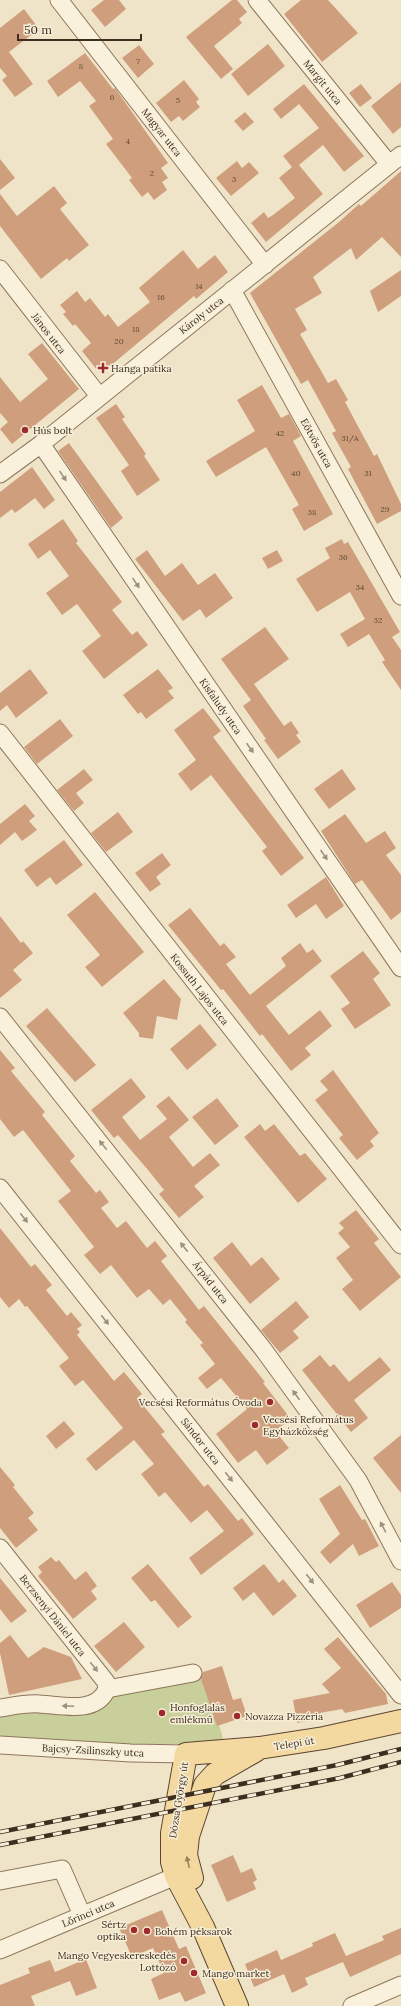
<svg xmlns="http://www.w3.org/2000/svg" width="401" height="2006" font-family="Lora,serif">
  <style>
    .green { fill: #c9cf9b }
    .building { fill: #cf9f7d }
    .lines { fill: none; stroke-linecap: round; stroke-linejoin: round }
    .minor-casing { stroke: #8d765c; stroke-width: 19 }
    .major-casing { stroke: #5b4430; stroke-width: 24 }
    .minor { stroke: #faf1dc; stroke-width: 17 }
    .major { stroke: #f3d9a0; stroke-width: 22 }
    .rail-casing { stroke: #3d2e20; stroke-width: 4.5 }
    .rail { stroke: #f7eed8; stroke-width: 3; stroke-dasharray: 9; stroke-linecap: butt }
    .oneway { fill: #9c907e }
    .oneway2 { fill: #988460 }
    .poi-dot { fill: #9e2a2b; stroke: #f7eed8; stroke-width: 1.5 }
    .labels { text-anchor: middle; stroke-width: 3; stroke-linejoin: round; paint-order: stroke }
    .number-label { font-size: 8px; fill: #624a37 }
    .street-label { font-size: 10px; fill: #3d2e20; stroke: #f7eed8 }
    .poi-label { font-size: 10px; fill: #3d2e20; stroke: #f7eed8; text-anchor: start }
  </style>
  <rect width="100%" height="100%" fill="#f0e4c8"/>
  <!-- green -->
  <path class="green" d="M202,1676L222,1734L223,1743L135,1745L5,1739L0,1735V1716L8,1712L102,1705L121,1691Z"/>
  <!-- building -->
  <path class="building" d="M104,0H119L126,9L105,27L91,10Z
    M232,0H237L247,12L239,19L242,23L214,46L233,69L221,79L186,37Z
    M301,0H328L358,33L322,62L284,14Z
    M24,9L39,29L9,52L33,84L15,97L2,80L7,76L0,68V28Z
    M268,44L285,66L248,96L231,74Z
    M139,45L154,64L138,78L122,58Z
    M85,53L113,89L115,88L168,163L161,168L168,178L162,182L167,190L154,200L148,192L142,197L129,180L132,178L106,144L113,139L89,106L96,101L80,81L58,97L47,81Z
    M184,80L199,99L196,102L200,107L183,121L179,116L171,122L156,103Z
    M401,82V127L393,134L371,106Z
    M304,84L364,156L344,172L323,145L299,165L323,194L266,242L251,223L264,212L268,218L273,215L295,198L279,178L292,167L283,156L319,128L299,104L281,119L273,109Z
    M361,84L372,98L360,107L349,93Z
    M245,112L254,122L243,131L234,121Z
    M0,159L15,178L0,190Z
    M237,161L242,168L249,162L259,173L231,196L216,178Z
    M401,171V257L382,237L356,260L351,248L313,277L322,293L295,309L307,330L300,334L328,383L336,379L348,400L345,402L374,456L377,454L401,504V511L377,524L348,469L351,467L332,433L336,431L308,380L301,384L250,293L339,222L359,204L361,206Z
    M54,186L67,203L60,209L89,245L69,261L67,258L41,279L0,226V194L17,216Z
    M183,250L198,269L215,255L228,272L196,299L194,296L103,372L97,370L82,351L91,343L75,324L73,326L63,314L66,312L60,305L77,291L85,302L90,298L105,317L108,314L118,327L150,302L139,288Z
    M401,270V296L378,312L370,291Z
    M42,343L79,389L12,444L0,429L8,422L0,413V377L20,402L48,379L28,354Z
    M262,385L281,418L289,414L301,436L293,441L333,514L304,531L292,509L299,505L266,447L216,477L206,461L255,431L237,400Z
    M116,404L125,417L122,419L146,454L144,456L160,480L137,496L121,471L129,465L96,418Z
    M69,443L123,518L111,528L58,451Z
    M32,467L55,500L44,509L35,498L15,513L12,509L0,518V492Z
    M63,519L78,541L76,543L122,602L112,610L132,635L137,631L148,645L104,679L82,651L101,636L77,604L62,615L46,593L69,576L50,550L38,559L28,544Z
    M342,539L344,544L348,542L400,632L392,637L401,650V690L382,662L385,660L369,634L348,647L340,634L365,619L350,592L317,612L296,579L330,558L325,548Z
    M147,550L165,576L182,563L198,585L215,573L233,598L206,618L200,609L183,621L135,559Z
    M277,550L283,561L268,569L262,558Z
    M265,627L289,659L254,684L284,726L291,721L299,733L296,735L301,742L278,759L264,740L266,739L243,706L251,700L221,659Z
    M30,669L48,693L16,718L7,705L0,711V693Z
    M158,669L173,688L168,691L174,698L146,719L141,712L138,714L123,695Z
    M203,708L221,731L213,737L304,858L281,876L262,851L267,847L211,775L191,791L178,774L196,760L174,730Z
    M60,719L73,736L37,764L24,747Z
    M84,769L93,780L76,793L84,803L74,811L57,790Z
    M342,769L356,789L329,809L314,789Z
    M25,804L35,816L29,821L37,830L22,841L15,832L0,845V824Z
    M118,812L133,832L106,852L91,833Z
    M345,814L366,843L385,831L396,848L386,855L401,875V912L391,920L362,880L355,884L321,831Z
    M64,840L83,865L56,885L50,877L37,887L24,870Z
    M162,853L171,865L156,877L161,884L150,892L135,873Z
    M326,877L344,906L326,919L316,904L296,918L287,905Z
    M95,892L144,952L102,987L85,967L100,955L67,915Z
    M190,908L220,946L224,943L236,957L226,964L250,995L286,966L281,958L300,943L307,953L313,949L322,961L266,1006L289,1035L320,1010L332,1026L305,1048L311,1055L291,1071L262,1034L260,1036L223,989L221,990L168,925Z
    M0,916L21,943L23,941L33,953L13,970L22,980L0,998Z
    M363,951L380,973L373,979L391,1005L355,1029L341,1009L350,1003L330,976Z
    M164,979L181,999L177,1020L157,1016L153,1039L139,1037V1033L123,1013Z
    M47,1008L96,1065L75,1082L26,1026Z
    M200,1024L217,1045L187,1070L170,1049Z
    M0,1050L15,1068L11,1071L45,1112L42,1115L75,1156L70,1161L96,1193L100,1190L109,1202L101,1208L117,1228L126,1221L147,1248L155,1241L167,1256L161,1261L199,1310L204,1306L265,1382L263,1383L291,1419L275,1431L289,1448L267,1465L256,1450L238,1463L216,1434L247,1409L221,1378L207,1389L198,1378L215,1364L200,1345L203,1343L185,1322L187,1320L170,1299L163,1305L149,1289L137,1298L111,1265L100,1274L84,1255L94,1247L58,1201L71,1191L23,1130L14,1137L0,1119Z
    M333,1070L379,1133L370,1141L374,1146L357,1160L339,1138L343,1135L315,1100L328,1090L320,1081Z
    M131,1078L146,1097L122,1117L140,1140L167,1119L156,1106L169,1096L189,1120L169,1137L193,1167L210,1153L220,1165L194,1186L204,1197L179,1218L159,1194L164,1190L148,1170L118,1135L114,1138L91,1110Z
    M217,1098L239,1126L215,1145L192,1117Z
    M260,1124L265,1131L274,1124L300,1156L305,1153L327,1179L298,1203L244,1137Z
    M356,1210L379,1239L374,1243L401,1277L360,1311L342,1289L353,1280L336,1258L350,1247L338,1233L344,1228L339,1223Z
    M0,1228L31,1267L35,1264L52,1285L46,1290L67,1316L71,1312L82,1325L77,1329L80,1332L77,1335L114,1381L124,1372L142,1394L137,1398L165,1432L161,1434L204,1487L208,1484L238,1521L242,1518L254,1534L201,1575L189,1558L224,1531L207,1510L191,1523L165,1492L159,1497L141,1474L154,1464L134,1440L96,1471L86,1459L123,1428L83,1380L75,1386L59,1366L69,1358L27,1306L25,1307L19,1299L9,1308L0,1297Z
    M232,1242L251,1266L262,1257L280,1279L250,1304L213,1258Z
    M296,1301L309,1317L293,1331L299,1338L280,1353L261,1330Z
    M320,1355L330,1367L334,1364L349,1382L380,1357L391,1370L354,1400L368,1418L351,1432L302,1370Z
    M64,1421L75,1434L56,1449L46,1436Z
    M401,1435V1493L373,1458Z
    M0,1467L15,1485L13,1487L34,1513L28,1518L38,1530L16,1548L0,1528Z
    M340,1485L362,1520L365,1519L379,1546L359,1556L353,1544L330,1564L320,1552L340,1534L319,1499Z
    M51,1557L56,1562L59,1560L75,1580L86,1571L97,1586L91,1591L97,1599L73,1619L38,1576L42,1572L38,1567Z
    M148,1564L192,1617L178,1628L155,1600L151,1602L131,1578Z
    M264,1564L279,1583L283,1579L297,1596L273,1616L254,1592L243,1601L233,1588Z
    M0,1578L27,1611L11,1623L0,1609Z
    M392,1582L401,1595V1608L370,1628L356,1605Z
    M124,1622L145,1647L116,1672L94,1646Z
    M10,1635L28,1658L44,1647L71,1657L82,1679L9,1695L0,1653V1643Z
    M338,1637L386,1694L388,1704L345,1713L342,1709L320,1713L321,1718L297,1723L293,1700L330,1693L322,1684L341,1668L324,1649Z
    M222,1666L233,1700L241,1698L247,1716L217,1726L201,1679L203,1672Z
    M233,1855L241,1873L252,1868L257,1880L253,1882L256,1889L227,1902L211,1865Z
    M162,1910L179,1949L186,1946L206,1993L185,2002L180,1992L159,2000L151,1979L164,1973L153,1948L132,1957L119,1928Z
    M401,1928V1954L350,1977L343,1962L305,1978L308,1985L292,1993L284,1974L254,1987L245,1964L277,1950L281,1960L313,1946L312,1943L335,1933L346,1956L384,1940L382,1936Z
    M86,1959L97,1988L76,1996L70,1981L31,1996L35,2006H0V1985L30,1973L28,1968L50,1960L55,1972Z"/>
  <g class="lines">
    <defs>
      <path id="minor" d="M59,0L265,265
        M257,0L389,164
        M0,269L99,396
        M232,290L401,596
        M41,444L401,968
        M0,474L41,444L401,155
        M0,733L401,1245
        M0,1017L263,1349L358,1480L401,1561
        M0,1188L401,1695
        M0,1548L106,1682L107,1689C96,1715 61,1705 40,1704C26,1703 13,1706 0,1708
        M107,1689L193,1673
        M0,1745L131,1753L186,1754
        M0,1881L62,1869L82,1915
        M0,1950L176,1876
        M352,2006L401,1985"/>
      <path id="major" d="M186,1754L172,1833V1862L176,1876L203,1927L237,2006
        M186,1754L259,1748L324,1738L401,1721
        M192,1878L186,1855L188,1836L205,1785L215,1774L255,1751"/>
    </defs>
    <!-- minor casing -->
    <use href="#minor" class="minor-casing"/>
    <!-- major casing -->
    <use href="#major" class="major-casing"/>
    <!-- minor -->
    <use href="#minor" class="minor"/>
    <!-- major -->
    <use href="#major" class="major"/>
    <defs>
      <path id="rail" d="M0,1832L337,1765L401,1749
        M0,1845L340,1778L401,1762"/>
    </defs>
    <!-- rail casing -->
    <use href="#rail" class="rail-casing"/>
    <!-- rail -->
    <use href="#rail" class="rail"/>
  </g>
  <!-- one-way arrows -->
  <defs><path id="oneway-solid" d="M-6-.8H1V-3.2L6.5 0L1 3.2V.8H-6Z"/></defs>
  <g class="oneway">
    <use href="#oneway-solid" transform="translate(63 476) rotate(56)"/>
    <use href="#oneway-solid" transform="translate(136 583) rotate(56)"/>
    <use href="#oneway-solid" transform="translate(250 748) rotate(54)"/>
    <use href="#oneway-solid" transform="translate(324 855) rotate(56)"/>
    <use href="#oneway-solid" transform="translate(103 1145) rotate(-129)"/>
    <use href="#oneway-solid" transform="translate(24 1218) rotate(52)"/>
    <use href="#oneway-solid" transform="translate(184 1247) rotate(-128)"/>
    <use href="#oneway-solid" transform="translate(105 1320) rotate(52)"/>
    <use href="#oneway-solid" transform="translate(296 1395) rotate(-126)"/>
    <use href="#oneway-solid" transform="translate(229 1477) rotate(52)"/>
    <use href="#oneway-solid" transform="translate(383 1527) rotate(-118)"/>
    <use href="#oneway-solid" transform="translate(310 1579) rotate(52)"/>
    <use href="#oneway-solid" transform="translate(94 1667) rotate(52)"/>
    <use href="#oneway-solid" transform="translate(68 1706) rotate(-178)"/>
  </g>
  <use class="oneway2" href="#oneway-solid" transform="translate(188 1862) rotate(-103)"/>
  <!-- markers -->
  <g class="poi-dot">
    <path d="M101 362h4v4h4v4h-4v4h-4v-4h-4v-4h4z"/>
    <circle cx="25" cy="430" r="4"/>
    <circle cx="270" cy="1402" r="4"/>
    <circle cx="255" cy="1425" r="4"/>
    <circle cx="162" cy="1713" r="4"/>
    <circle cx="237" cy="1716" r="4"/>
    <circle cx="134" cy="1930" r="4"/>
    <circle cx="147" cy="1931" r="4"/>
    <circle cx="184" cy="1961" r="4"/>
    <circle cx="194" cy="1973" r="4"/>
  </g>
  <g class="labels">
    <!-- number labels -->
    <g class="number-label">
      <text x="138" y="64">7</text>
      <text x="81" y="69">8</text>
      <text x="112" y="100">6</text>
      <text x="178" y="103">5</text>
      <text x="128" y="144">4</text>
      <text x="152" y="176">2</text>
      <text x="234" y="182">3</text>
      <text x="199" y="289">14</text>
      <text x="161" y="300">16</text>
      <text x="136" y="332">18</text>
      <text x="119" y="344">20</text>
      <text x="280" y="436">42</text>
      <text x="350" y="441">31/A</text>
      <text x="296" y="476">40</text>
      <text x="368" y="476">31</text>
      <text x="385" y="512">29</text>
      <text x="312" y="515">38</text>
      <text x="343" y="560">36</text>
      <text x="360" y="590">34</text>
      <text x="378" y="623">32</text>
    </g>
    <!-- street labels -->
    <g class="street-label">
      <text transform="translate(323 82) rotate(51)" y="4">Margit utca</text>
      <text transform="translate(162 132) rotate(52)" y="4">Magyar utca</text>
      <text transform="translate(201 315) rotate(-38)" y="4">Károly utca</text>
      <text transform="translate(49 333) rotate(52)" y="4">János utca</text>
      <text transform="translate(317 443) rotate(61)" y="4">Eötvös utca</text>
      <text transform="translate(221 706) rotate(55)" y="4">Kisfaludy utca</text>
      <text transform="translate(200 989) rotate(52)" y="4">Kossuth Lajos utca</text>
      <text transform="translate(211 1282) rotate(52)" y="4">Árpád utca</text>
      <text transform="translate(201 1441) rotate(52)" y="4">Sándor utca</text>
      <text transform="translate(53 1615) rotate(52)" y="4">Berzsenyi Dániel utca</text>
      <text transform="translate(294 1743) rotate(-9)" y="4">Telepi út</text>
      <text transform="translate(93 1750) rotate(3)" y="4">Bajcsy-Zsilinszky utca</text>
      <text transform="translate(178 1800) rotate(-81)" y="4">Dózsa György út</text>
      <text transform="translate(88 1913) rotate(-23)" y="4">Lőrinci utca</text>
    </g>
    <!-- poi labels -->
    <g class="poi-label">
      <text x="111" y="372">Hanga patika</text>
      <text x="33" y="434">Hús bolt</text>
      <text x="262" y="1406" text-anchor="end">Vecsési Református Óvoda</text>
      <text x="263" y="1423">Vecsési Református<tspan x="263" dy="12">Egyházközség</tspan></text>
      <text x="170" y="1711">Honfoglalás<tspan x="170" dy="12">emlékmű</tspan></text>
      <text x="245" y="1720">Novazza Pizzéria</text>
      <text x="126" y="1928" text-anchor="end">Sértz<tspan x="126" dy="12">optika</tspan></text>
      <text x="155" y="1935">Bohém péksarok</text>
      <text x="176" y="1959" text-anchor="end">Mango Vegyeskereskedés<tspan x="176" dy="12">Lottózó</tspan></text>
      <text x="202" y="1977">Mango market</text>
    </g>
  </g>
  <!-- scale -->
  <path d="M18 34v6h123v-6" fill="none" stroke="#3d2e20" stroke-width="2"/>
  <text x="24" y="34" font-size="12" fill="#3d2e20" stroke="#f7eed8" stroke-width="3" paint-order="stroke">50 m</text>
</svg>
